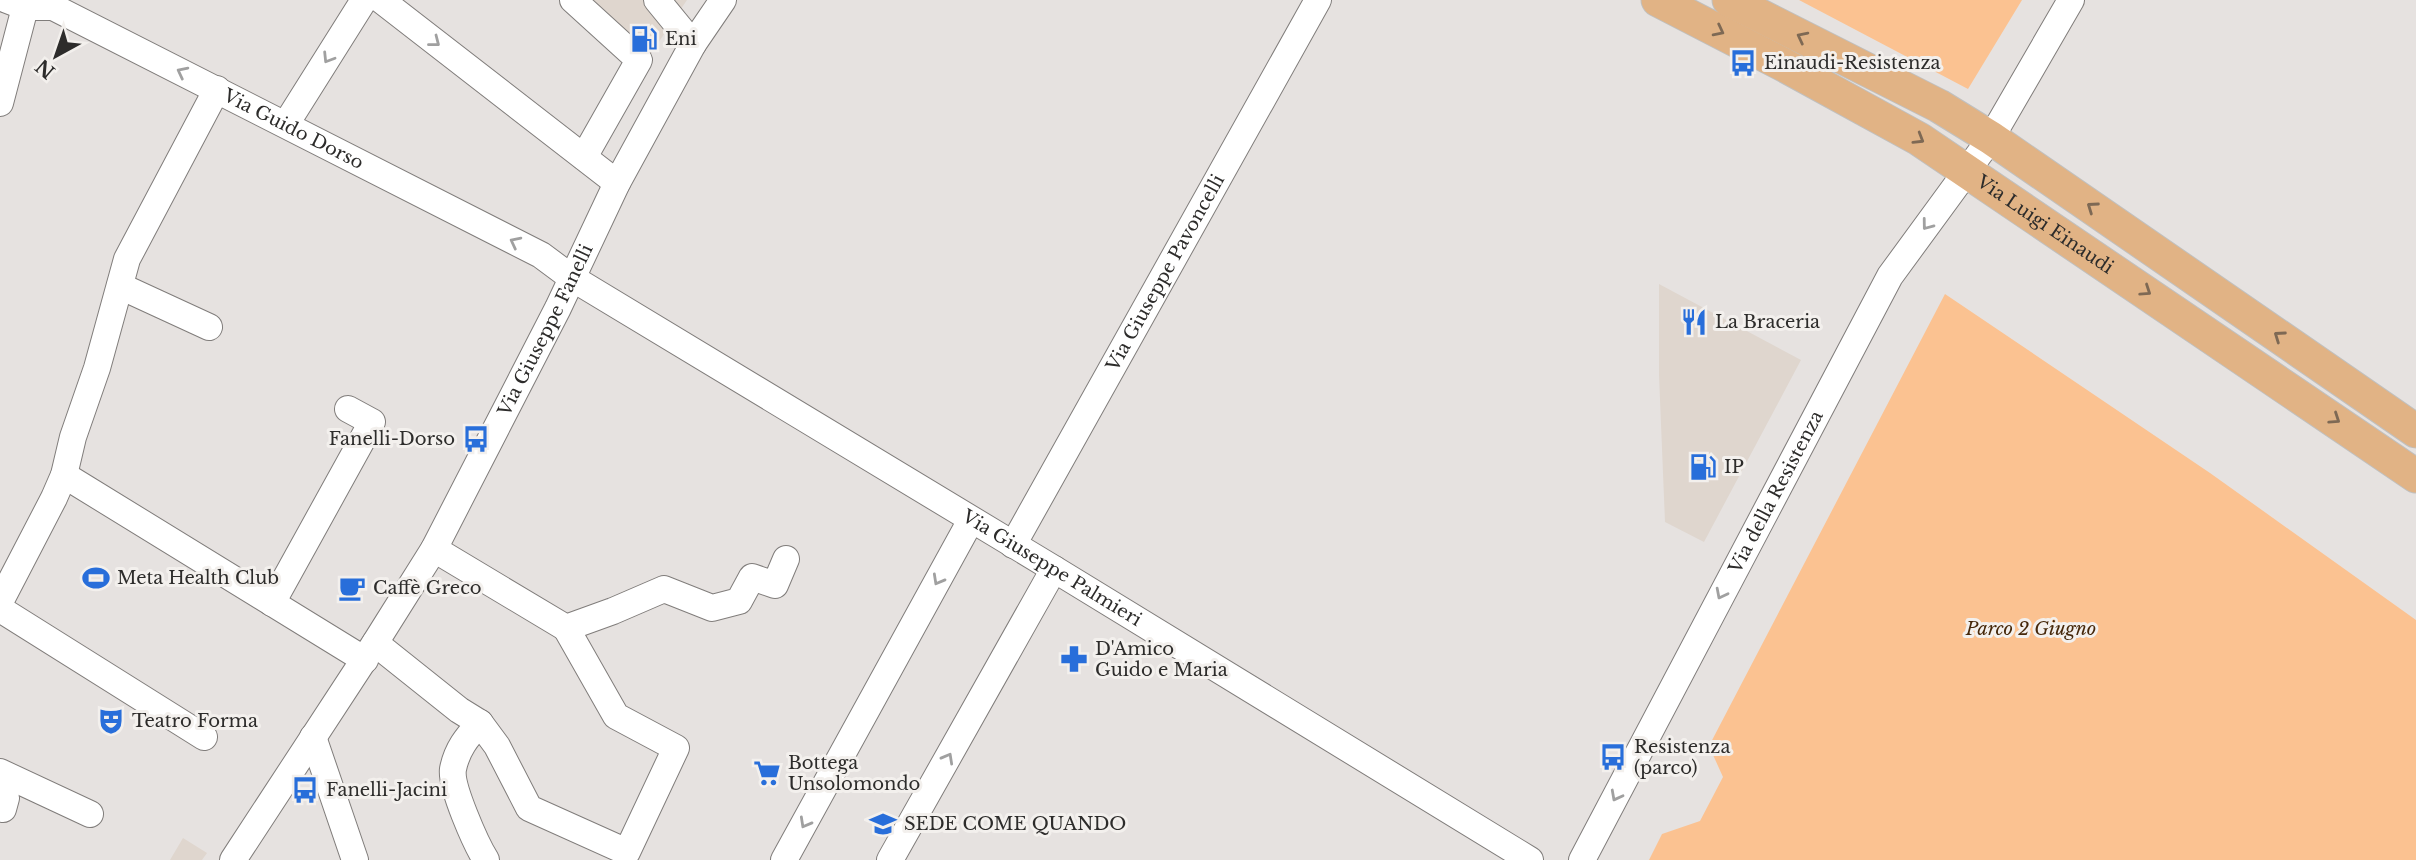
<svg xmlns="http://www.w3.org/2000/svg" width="2416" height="860" font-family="'Libre Baskerville',serif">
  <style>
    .built { fill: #dfd6ce }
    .green { fill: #fbc291 }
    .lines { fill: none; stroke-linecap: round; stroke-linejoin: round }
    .minor-casing { stroke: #807d7b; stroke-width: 28 }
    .major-casing { stroke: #c0c0bf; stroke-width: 35 }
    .minor { stroke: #fff; stroke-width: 26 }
    .major { stroke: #e1b385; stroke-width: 33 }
    .oneway { stroke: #7e6954 }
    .oneway2 { stroke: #a0a0a0 }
    .labels { text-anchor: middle; stroke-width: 6; stroke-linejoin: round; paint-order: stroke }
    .poi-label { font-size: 18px; fill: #2d2c2b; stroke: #f3f0ed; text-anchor: start }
    .street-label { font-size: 18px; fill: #2d2c2b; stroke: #f3f0ed }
    .park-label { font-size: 18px; font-style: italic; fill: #46280a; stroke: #f3f0ed }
  </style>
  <rect width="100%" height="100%" fill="#e6e2e0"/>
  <!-- built -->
  <path class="built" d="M583,0H687L648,58Z
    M1659,284L1801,360L1704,542L1665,522L1659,375Z
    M183,838L207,853L202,860H170Z"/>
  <!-- green -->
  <path class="green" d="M1799,0H2022L1968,89Z
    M1945,294L2210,473L2416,620V860H1649L1662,834L1700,821L1723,777L1709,746Z"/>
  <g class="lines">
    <defs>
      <g id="minor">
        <path id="s1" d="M7,0L25,7H53L541,255L572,278L1054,569L1530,860"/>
        <path d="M381,0L617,183"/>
        <path d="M573,0L639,60L584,157"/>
        <path d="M657,0L693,44"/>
        <path d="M0,103L27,0"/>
        <path d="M286,124L364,0"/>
        <path d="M120,286L209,327"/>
        <path d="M64,475L365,660"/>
        <path id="s2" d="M1013,545L1318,0"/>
        <path d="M434,549L566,628L613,611L664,589L712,608L739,601L752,577L775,585L786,559"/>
        <path d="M0,602L54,498L64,475L73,437L97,368L127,259L217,89"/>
        <path d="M272,603L372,422L348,409"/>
        <path d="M0,609L204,737"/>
        <path d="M375,643L459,710L480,723L497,746L529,808L627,852L676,748L616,716L566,628"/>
        <path d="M480,723C467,737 457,749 453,769C450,786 476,844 486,860"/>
        <path d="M313,737L355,860"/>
        <path d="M0,772L90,814"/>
        <path d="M0,795L6,798L3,809"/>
        <path id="s3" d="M233,860L375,643L434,549L558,308L617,183L693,44L723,0"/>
        <path d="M784,860L971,520"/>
        <path d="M890,860L1054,569"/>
        <path id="s4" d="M1582,860L1890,276L1991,138L2071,0"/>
      </g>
      <g id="major">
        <path id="s5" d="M1658,0L1784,65L1919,139L2416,476"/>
        <path d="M1729,0L1939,106L1991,138L2416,431"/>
      </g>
    </defs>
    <!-- minor casing -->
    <use href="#minor" class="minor-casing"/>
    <!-- major casing -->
    <use href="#major" class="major-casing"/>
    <!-- minor -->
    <use href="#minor" class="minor"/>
    <!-- major -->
    <use href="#major" class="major"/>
  </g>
  <!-- one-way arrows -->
  <defs><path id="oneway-chevron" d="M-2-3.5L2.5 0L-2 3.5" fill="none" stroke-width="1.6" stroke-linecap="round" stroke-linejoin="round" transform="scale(1.75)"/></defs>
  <g class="oneway">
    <use href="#oneway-chevron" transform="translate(1719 31) rotate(27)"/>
    <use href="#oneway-chevron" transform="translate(1802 37) rotate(-153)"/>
    <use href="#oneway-chevron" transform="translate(1919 139) rotate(31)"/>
    <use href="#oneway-chevron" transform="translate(2092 207) rotate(-145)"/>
    <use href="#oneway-chevron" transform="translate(2146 291) rotate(34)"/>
    <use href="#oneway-chevron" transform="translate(2279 336) rotate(-145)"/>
    <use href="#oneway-chevron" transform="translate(2335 419) rotate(34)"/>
  </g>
  <g class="oneway2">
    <use href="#oneway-chevron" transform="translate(435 42) rotate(38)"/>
    <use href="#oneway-chevron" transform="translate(328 58) rotate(122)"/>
    <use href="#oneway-chevron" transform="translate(182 72) rotate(-153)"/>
    <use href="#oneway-chevron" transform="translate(1927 225) rotate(127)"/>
    <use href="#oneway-chevron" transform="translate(515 242) rotate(-153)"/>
    <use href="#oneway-chevron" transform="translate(938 580) rotate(119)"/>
    <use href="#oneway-chevron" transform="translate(1721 594) rotate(117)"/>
    <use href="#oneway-chevron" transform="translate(948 758) rotate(-61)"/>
    <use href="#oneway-chevron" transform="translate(1616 796) rotate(118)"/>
    <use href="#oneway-chevron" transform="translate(805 823) rotate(119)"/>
  </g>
  <!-- icons -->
  <defs>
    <symbol id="fuel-bare" viewBox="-9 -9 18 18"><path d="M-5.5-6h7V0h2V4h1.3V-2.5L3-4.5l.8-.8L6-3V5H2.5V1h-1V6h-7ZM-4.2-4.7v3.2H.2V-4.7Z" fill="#286eda" stroke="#f3f0ed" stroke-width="2.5" paint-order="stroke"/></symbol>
    <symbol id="bus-bare" viewBox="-9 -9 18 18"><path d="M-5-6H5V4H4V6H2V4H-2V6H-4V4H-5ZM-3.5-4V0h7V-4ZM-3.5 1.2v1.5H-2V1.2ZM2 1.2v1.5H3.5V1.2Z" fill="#286eda" stroke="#f3f0ed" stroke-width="2.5" paint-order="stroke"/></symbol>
    <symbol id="restaurant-bare" viewBox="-9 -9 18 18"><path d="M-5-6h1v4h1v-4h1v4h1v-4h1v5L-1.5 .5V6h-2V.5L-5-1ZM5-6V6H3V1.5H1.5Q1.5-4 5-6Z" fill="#286eda" stroke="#f3f0ed" stroke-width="2.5" paint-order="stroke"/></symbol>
    <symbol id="stadium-bare" viewBox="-9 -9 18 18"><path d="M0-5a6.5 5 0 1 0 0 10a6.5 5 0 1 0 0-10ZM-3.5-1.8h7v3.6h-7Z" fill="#286eda" stroke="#f3f0ed" stroke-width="2.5" paint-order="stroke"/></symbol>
    <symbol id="cafe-bare" viewBox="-9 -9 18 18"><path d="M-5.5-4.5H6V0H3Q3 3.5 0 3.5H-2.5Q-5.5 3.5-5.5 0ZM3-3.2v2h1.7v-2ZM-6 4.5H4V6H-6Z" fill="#286eda" stroke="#f3f0ed" stroke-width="2.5" paint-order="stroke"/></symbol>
    <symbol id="pharmacy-bare" viewBox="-9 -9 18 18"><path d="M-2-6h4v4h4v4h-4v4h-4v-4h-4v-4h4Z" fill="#286eda" stroke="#f3f0ed" stroke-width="2.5" paint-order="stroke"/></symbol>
    <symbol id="theatre-bare" viewBox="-9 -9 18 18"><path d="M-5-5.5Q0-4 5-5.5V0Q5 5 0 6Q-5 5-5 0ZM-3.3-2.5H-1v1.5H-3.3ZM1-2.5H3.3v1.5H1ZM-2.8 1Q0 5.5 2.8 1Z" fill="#286eda" stroke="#f3f0ed" stroke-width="2.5" paint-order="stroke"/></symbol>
    <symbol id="supermarket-bare" viewBox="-9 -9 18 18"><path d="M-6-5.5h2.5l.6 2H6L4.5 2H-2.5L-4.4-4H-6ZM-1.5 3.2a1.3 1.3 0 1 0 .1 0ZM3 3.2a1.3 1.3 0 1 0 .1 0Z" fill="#286eda" stroke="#f3f0ed" stroke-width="2.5" paint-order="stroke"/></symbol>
    <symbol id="university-bare" viewBox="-9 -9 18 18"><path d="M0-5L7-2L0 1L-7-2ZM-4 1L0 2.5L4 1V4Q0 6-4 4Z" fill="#286eda" stroke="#f3f0ed" stroke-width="2.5" paint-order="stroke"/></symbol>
  </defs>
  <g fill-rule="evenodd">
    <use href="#fuel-bare" x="625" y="20" width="38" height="38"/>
    <use href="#bus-bare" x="1724" y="44" width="38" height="38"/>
    <use href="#restaurant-bare" x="1675" y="303" width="38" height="38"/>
    <use href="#bus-bare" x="457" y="420" width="38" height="38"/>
    <use href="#fuel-bare" x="1684" y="448" width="38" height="38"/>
    <use href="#stadium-bare" x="77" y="559" width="38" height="38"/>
    <use href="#cafe-bare" x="333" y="569" width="38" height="38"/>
    <use href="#pharmacy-bare" x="1055" y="640" width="38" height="38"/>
    <use href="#theatre-bare" x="92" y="702" width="38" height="38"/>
    <use href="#bus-bare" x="1594" y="738" width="38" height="38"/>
    <use href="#supermarket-bare" x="748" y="754" width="38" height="38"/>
    <use href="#bus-bare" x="286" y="771" width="38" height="38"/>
    <use href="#university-bare" x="864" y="805" width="38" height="38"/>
  </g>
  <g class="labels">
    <!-- poi labels -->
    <g class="poi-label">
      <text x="665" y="45">Eni</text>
      <text x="1764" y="69">Einaudi-Resistenza</text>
      <text x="1715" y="328">La Braceria</text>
      <text x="455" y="445" text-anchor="end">Fanelli-Dorso</text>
      <text x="1724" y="473">IP</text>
      <text x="117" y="584">Meta Health Club</text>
      <text x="373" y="594">Caffè Greco</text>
      <text x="1095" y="655">D'Amico<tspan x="1095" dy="21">Guido e Maria</tspan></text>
      <text x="132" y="727">Teatro Forma</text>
      <text x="1634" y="753">Resistenza<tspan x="1634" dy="21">(parco)</tspan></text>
      <text x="788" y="769">Bottega<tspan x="788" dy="21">Unsolomondo</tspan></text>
      <text x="326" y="796">Fanelli-Jacini</text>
      <text x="904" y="830">SEDE COME QUANDO</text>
    </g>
    <!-- street labels -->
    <g class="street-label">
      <text dy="6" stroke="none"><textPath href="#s1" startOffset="317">Via Guido Dorso</textPath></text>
      <text dy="6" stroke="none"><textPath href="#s5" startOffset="448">Via Luigi Einaudi</textPath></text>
      <text dy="6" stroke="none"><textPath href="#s2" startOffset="312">Via Giuseppe Pavoncelli</textPath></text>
      <text dy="6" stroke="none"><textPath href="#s3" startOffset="616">Via Giuseppe Fanelli</textPath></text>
      <text dy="6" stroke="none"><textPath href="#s4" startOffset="416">Via della Resistenza</textPath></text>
      <text dy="6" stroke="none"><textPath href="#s1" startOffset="1194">Via Giuseppe Palmieri</textPath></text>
    </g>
    <!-- park labels -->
    <g class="park-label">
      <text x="2031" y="635">Parco 2 Giugno</text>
    </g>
  </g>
  <!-- north arrow -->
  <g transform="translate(56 56) rotate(220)" stroke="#f3f0ed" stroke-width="5" paint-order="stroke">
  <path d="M0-5L12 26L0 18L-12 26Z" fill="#2d2c2b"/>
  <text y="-10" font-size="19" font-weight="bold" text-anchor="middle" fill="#2d2c2b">N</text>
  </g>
</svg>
